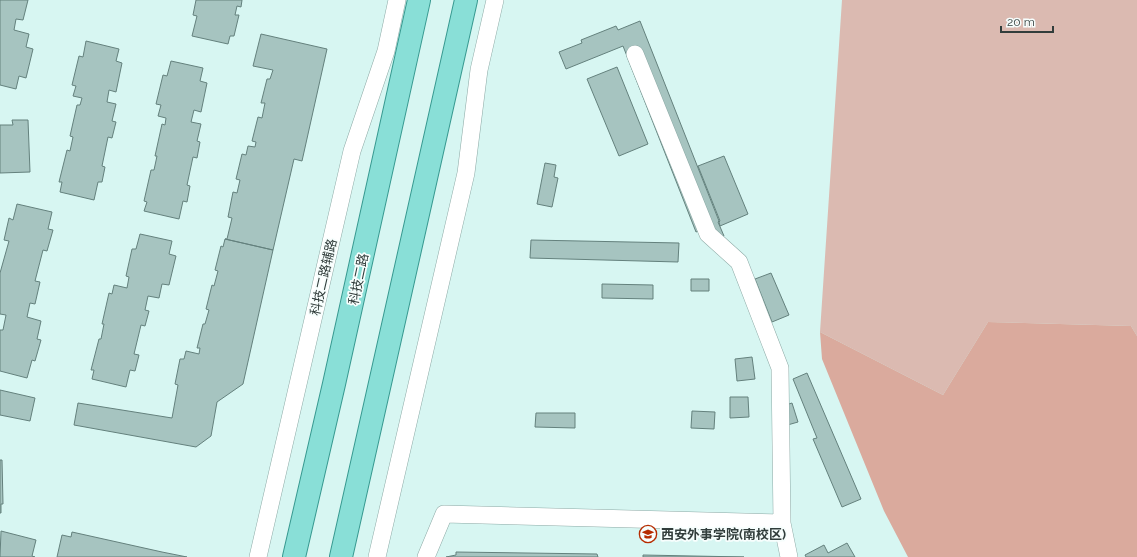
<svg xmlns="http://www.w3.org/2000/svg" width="1137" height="557" font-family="Raleway,'Noto Sans SC',sans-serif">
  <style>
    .green { fill: #dbbab1 }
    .forest { fill: #daaa9d }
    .building { fill: #a6c4c0; stroke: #64817d }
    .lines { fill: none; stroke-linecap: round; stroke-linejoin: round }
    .minor-casing { stroke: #8daaa6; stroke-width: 18 }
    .major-casing { stroke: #379990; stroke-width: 24 }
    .minor { stroke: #fff; stroke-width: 17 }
    .major { stroke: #89dfd7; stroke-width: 22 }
    .labels { text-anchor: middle; stroke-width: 3.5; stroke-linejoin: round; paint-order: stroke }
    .street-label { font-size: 13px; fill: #313d3b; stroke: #f7fefd }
    .poi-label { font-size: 13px; font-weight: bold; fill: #313d3b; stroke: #f7fefd; text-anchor: start }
  </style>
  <rect width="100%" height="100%" fill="#d7f6f2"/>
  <!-- green -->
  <path class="green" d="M842,0H1137V336L1131,326L988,322L943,395L820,332Z"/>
  <!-- forest -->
  <path class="forest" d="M988,322L1131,326L1137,336V557H908L884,511L822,359L820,332L943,395Z"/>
  <!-- building -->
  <path class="building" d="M0,0H28L23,20L16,19L14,30L29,34L26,47L33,49L26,78L19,76L16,89L0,85Z
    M196,0H242L241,7L237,6L235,15H239L234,36H230L228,44L192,36L197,16L193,15Z
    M640,21L719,221L718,222L724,236L710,242L704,229L696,232L623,46L566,69L559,52L582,43L581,40L616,26L618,30Z
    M261,34L327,49L302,161L294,159L273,250L225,239H227L232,218L228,217L233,192L237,193L240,180L236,179L242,154L246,155L248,146L255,147L256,142L252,141L258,117L262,118L265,103H261L267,79H270L273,70L253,66Z
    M86,41L119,49L116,61L122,63L116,92L109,90L107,102L116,104L112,121L116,122L112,138L108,137L102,166L105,167L102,182H98L94,200L60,192L62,182H59L67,150L70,151L73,137L70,136L77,105H80L82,98L73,96L76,86L72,85L79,56L83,57Z
    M171,61L203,68L200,81L207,83L201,112L194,110L191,122L201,124L197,141L200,142L197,158L193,157L187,185L190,186L187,202L183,201L179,219L144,211L147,202L144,201L151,170H154L157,156H155L162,124L165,125L166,118L158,116L161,105L156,104L163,75L167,76Z
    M617,67L648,144L619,156L587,79Z
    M12,120H28L30,172L0,173V125H13Z
    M724,156L748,214L720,226L719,222L720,221L698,166Z
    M545,163L556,165L554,177L558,178L552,207L537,204Z
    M17,204L52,212L48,229L53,230L47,251L43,250L35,281L40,282L35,304L30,303L27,317L41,321L37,339L41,340L35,361L32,360L27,378L0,371V330H3L6,315L0,314V273L9,241L4,240L9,218L13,220Z
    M140,234L172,241L169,254L176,256L169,285L162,284L159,298L148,296L145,310L149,311L145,326L141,325L134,354L139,355L135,371L130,370L126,387L92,379L94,370H91L99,339H101L104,324H102L109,293L112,294L114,285L127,288L129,277L126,276L132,249H136Z
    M225,239L273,250L243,384L217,402L211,436L196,447L74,425L78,403L172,418L178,385L175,384L180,359H184L186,351L199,354L200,348H197L203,324H205L209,310L206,309L212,285L214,286L218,271L215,270L221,246L223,247Z
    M531,240L679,243L678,262L530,258Z
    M771,273L789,315L772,322L755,279Z
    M691,279H709V291H691Z
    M602,284L653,285V299L602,298Z
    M752,357L755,379L737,381L735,359Z
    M807,373L861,499L842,507L813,439L817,438L793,379Z
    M0,390L35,398L30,421L0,415Z
    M730,397H748L749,417L730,418Z
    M792,403L798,422L784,426L779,407Z
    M692,411L715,412L714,429L691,428Z
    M536,413H575V428L535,427Z
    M0,460H2L3,504H1V513H0Z
    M1,531L36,540L32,556L35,557H0Z
    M72,532L162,552L187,557H57L62,535L71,537Z
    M847,543L855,557H806L805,555L824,545L828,553Z
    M456,552L597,554L598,557H446L456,555Z
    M643,555L744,557H643Z"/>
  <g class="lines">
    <defs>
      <path id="minor" d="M635,54L708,234L739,262L780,368L782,523L789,557
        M258,557L352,151L386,51L397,0
        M377,557L466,173L479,70L495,0
        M426,557L444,514L782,523"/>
      <path id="major" d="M294,557L334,384L419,0
        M341,557L466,0"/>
    </defs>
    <!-- minor casing -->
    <use href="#minor" class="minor-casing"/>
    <!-- major casing -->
    <use href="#major" class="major-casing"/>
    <!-- minor -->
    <use href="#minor" class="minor"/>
    <!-- major -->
    <use href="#major" class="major"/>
  </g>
  <!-- icons -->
  <defs>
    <symbol id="university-ring" viewBox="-11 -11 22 22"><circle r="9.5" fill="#f7fefd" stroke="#b62c00" stroke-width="1.5"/><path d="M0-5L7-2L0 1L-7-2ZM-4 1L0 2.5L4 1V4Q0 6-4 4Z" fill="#b62c00"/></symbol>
  </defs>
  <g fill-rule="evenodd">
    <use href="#university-ring" x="638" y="524" width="20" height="20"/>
  </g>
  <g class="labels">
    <!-- street labels -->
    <g class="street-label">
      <text transform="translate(323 277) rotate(-77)" y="5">科技二路辅路</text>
      <text transform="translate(358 279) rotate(-78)" y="5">科技二路</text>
    </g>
    <!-- poi labels -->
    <g class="poi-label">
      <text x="661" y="539">西安外事学院(南校区)</text>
    </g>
  </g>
  <!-- scale -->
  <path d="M1001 26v6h52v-6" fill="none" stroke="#313d3b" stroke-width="2"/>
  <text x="1007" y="26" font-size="12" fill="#313d3b" stroke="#f7fefd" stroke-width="3" paint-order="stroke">20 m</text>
</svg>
